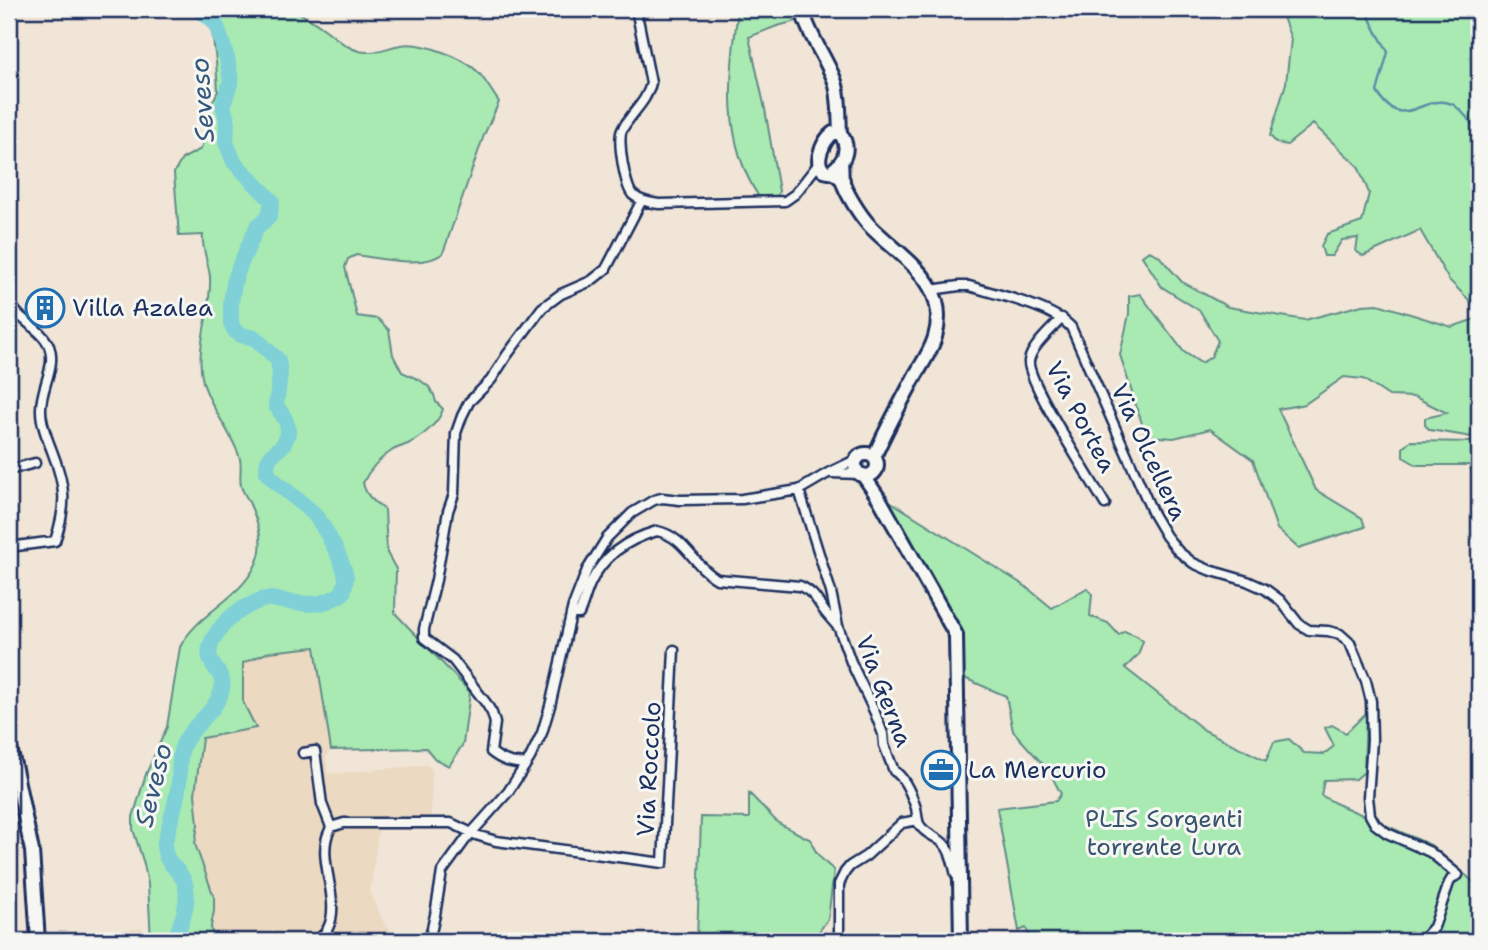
<svg xmlns="http://www.w3.org/2000/svg" width="1488" height="950" font-family="'Shantell Sans',sans-serif">
  <style>
    .built { fill: #ecd9c2 }
    .green { fill: #a9eab2; stroke: #628c88; stroke-width: 2 }
    .lines { fill: none; stroke-linecap: round; stroke-linejoin: round }
    .stream { stroke: #5790a7; stroke-width: 2.5 }
    .river { stroke: #7fd0d7; stroke-width: 16 }
    .street-casing { stroke: #1b2f5e; stroke-width: 13 }
    .secondary-casing { stroke: #1b2f5e; stroke-width: 18 }
    .street { stroke: #f6f6f2; stroke-width: 8 }
    .secondary { stroke: #f6f6f2; stroke-width: 12 }
    .labels { text-anchor: middle; stroke-width: 6; stroke-linejoin: round; paint-order: stroke }
    .poi-label { font-size: 24px; fill: #1b2f5e; stroke: #f6f6f2; text-anchor: start }
    .street-label { font-size: 24px; fill: #1b2f5e; stroke: #f6f6f2 }
    .park-label { font-size: 24px; fill: #37546f; stroke: #f6f6f2 }
    .water-label { font-size: 26px; font-style: italic; fill: #34577c; stroke: #f6f6f2 }
  </style>
  <rect width="100%" height="100%" fill="#f0e5d6"/>
  <filter id="ink" filterUnits="userSpaceOnUse"><feTurbulence type="fractalNoise" baseFrequency=".0143" numOctaves="2"/><feDisplacementMap in="SourceGraphic" scale="14" xChannelSelector="R" yChannelSelector="G"/><feConvolveMatrix kernelMatrix="1 2 1 2 8 2 1 2 1" color-interpolation-filters="sRGB"/></filter>
  <g filter="url(#ink)">
    <!-- built -->
    <path class="built" d="M315,646L331,750L326,756L328,774L427,765L432,770L431,819L380,817L370,892L385,925L398,939H410L411,941H213L211,926L214,911V897L195,844L198,824L195,794L202,738L243,702L242,663L269,652Z
      M143,928L138,941L43,940Z"/>
    <!-- green -->
    <path class="green" d="M193,9H290C304,14 315,22 327,31C337,39 347,48 359,51C373,55 388,47 401,45C421,41 462,57 477,71C485,79 492,92 499,102L484,135L443,253C425,269 379,258 356,255L348,259L345,267L357,316L378,319L389,330L393,355L402,372L420,380L429,387L434,395L436,402L443,409C439,423 422,437 408,444C403,446 397,448 393,450C380,458 369,470 363,483C366,497 375,502 385,510L387,553L396,569L395,613L470,692L463,744L449,766L435,759L426,748L331,750L315,647L269,652L243,663V702L256,728L202,738L195,794L198,824L195,844L214,897V911L211,926L213,941H151L148,884L144,864L133,829V817L146,774L167,727L180,647C198,611 247,597 259,556C264,537 256,517 248,500C245,495 242,490 241,486C239,477 242,468 240,459C233,434 210,408 203,382C194,348 212,312 210,277C209,264 201,247 203,235L179,236L174,173L182,159L201,149L209,122V109L218,91L216,61L211,24Z
      M738,9H794L797,21L777,26L749,37L765,109L779,191L777,197H759C721,139 730,74 738,9Z
      M1280,9H1479V310L1449,280L1420,230L1363,256L1356,251L1358,238L1342,240L1332,256H1324L1321,246L1327,234L1362,222L1369,193L1358,166L1313,124L1287,145L1277,143L1270,136L1286,83L1291,39Z
      M1149,251L1158,255L1182,282L1228,307L1305,320L1362,305L1378,304L1452,327L1475,319L1479,312V485L1469,465H1417L1403,457V448L1410,441L1475,442L1472,437L1430,430L1425,425V418L1447,413L1415,397L1389,396L1363,379L1344,377L1305,404L1278,409L1316,490L1362,518L1365,527L1298,548L1277,529L1253,460L1210,429L1174,438L1146,436L1120,355L1129,314V296L1140,294L1184,352L1201,363L1211,357L1218,341L1200,311L1162,287L1142,256Z
      M888,500L1025,586L1052,608L1087,588L1092,594L1090,616L1108,623L1119,635L1124,631L1137,636L1143,641L1138,655L1125,668L1204,730L1266,761L1274,742L1289,739L1304,753L1324,754L1334,746L1325,728L1332,725L1346,733L1366,713L1364,772L1356,779L1324,780L1321,795L1335,803L1431,845L1477,885L1479,887V941H1031L1026,928L1019,931L997,808L1056,801L1061,794L1049,771L1013,731L1006,696L962,677V630Z
      M749,793L778,823L811,840C814,853 824,862 834,870L828,919L812,941H697L701,817L749,818Z"/>
    <g class="lines">
      <!-- stream -->
      <path class="stream" d="M1367,9C1370,24 1381,38 1388,52L1377,92C1403,135 1422,92 1452,104C1462,109 1472,124 1479,133"/>
      <!-- river -->
      <path class="river" d="M175,941C180,924 193,897 183,879C175,865 165,863 164,845C169,825 177,803 179,782C180,770 178,757 183,745C192,724 217,712 222,689C225,677 215,670 211,661C203,643 227,618 241,610C248,606 259,600 266,599C271,598 277,600 282,601C308,604 320,608 343,593C344,588 346,582 346,577C343,561 324,525 313,513C298,498 282,490 267,473C267,469 267,465 268,461C272,452 280,450 284,443C293,429 285,417 276,406L280,374L278,360L255,338L241,335L235,331L231,324V303L234,283L240,265L257,227L269,217L272,201L234,162L226,142L227,120L223,105L231,81L227,58L217,27L212,19L201,12L200,9"/>
      <defs>
        <path id="street" d="M636,9L651,83C647,102 630,114 622,130C617,139 625,188 633,195C640,201 650,203 659,204L785,201L795,194L820,162
          M931,290L959,286H969C998,295 1051,306 1071,327L1153,514L1166,536L1178,551L1193,563L1209,570L1247,581L1265,589L1280,600L1299,624L1309,630L1328,631L1340,634L1350,643L1366,681L1371,701L1372,740L1368,797L1370,815L1375,824L1387,833L1430,852L1458,875L1452,878L1449,883L1434,927L1423,939L1412,941
          M9,302C12,306 15,311 19,315C28,324 44,333 49,346C57,366 40,389 41,410C41,424 47,438 52,451C66,487 67,505 55,541L9,547
          M1062,318C1052,329 1031,347 1029,361C1026,380 1092,481 1105,504
          M9,470L35,463
          M831,473L860,474
          M799,490L831,592L838,626L851,662L875,713L883,734L884,745L894,771C905,777 912,796 916,808C917,813 917,819 919,824C925,835 937,836 944,844C952,852 953,865 956,875
          M571,614H579C584,603 586,592 591,582C604,555 629,539 657,531C686,537 693,566 717,579L800,586C814,592 817,601 825,612C829,617 833,621 837,626
          M303,753L315,751L322,804L331,827
          M526,764C511,763 502,761 491,752L495,723L492,713L486,703L453,660L424,638V629L436,580L448,511L454,494L456,433L462,416L469,402L491,380L507,355L542,308L561,294L591,281L606,269L642,200
          M961,936L970,941
          M317,941C321,937 326,933 328,928C341,903 319,863 327,837C328,834 330,830 331,827L344,823H451L476,835L496,841L663,863L674,650
          M429,941L435,915L442,872L466,839L508,792L530,758L542,733L550,706L573,606L587,570L607,538L632,513L654,500L662,498L680,500L742,499L799,490L828,473L855,460
          M839,941V884L845,872L850,866L866,856L902,823L918,820"/>
        <path id="secondary" d="M802,9C808,34 824,55 834,79C840,94 839,116 840,133
          M841,163C842,168 841,173 842,179C845,192 860,215 869,225C901,258 951,282 935,337C931,351 922,364 915,376C901,403 886,429 874,457
          M832,171C845,161 851,148 840,133H833C825,139 813,160 823,170C826,173 830,171 833,173C837,174 840,178 843,180
          M855 465a11 11 0 1 1 22 0a11 11 0 1 1-22 0Z
          M863,475L880,500L956,635L961,941
          M9,744L15,769L32,851L38,941"/>
      </defs>
      <!-- street casing -->
      <use href="#street" class="street-casing"/>
      <!-- secondary casing -->
      <use href="#secondary" class="secondary-casing"/>
      <!-- street -->
      <use href="#street" class="street"/>
      <!-- secondary -->
      <use href="#secondary" class="secondary"/>
    </g>
  </g>
  <!-- icons -->
  <defs>
    <symbol id="building-ring" viewBox="-11 -11 22 22"><circle r="9.5" fill="#f6f6f2" stroke="#1f6fb2" stroke-width="1.5"/><path d="M-4-6H4V6H1V3H-1V6H-4ZM-2.5-4.3h1.7v1.8h-1.7ZM.8-4.3h1.7v1.8H.8ZM-2.5-1h1.7V.8h-1.7ZM.8-1h1.7V.8H.8Z" fill="#1f6fb2"/></symbol>
    <symbol id="office-ring" viewBox="-11 -11 22 22"><circle r="9.5" fill="#f6f6f2" stroke="#1f6fb2" stroke-width="1.5"/><path d="M-6-3h4V-5.5h4V-3h4V5H-6ZM-1-4.5V-3h2v-1.5ZM-6 0V1H6V0Z" fill="#1f6fb2"/></symbol>
  </defs>
  <g fill-rule="evenodd">
    <use href="#building-ring" x="23" y="286" width="44" height="44"/>
    <use href="#office-ring" x="919" y="748" width="44" height="44"/>
  </g>
  <g class="labels">
    <!-- poi labels -->
    <g class="poi-label">
      <text x="72" y="316">Villa Azalea</text>
      <text x="968" y="778">La Mercurio</text>
    </g>
    <!-- street labels -->
    <g class="street-label">
      <text transform="translate(1081 417) rotate(62)" y="8">Via Portea</text>
      <text transform="translate(1149 452) rotate(65)" y="8">Via Olcellera</text>
      <text transform="translate(884 691) rotate(69)" y="8">Via Gerna</text>
      <text transform="translate(649 769) rotate(-87)" y="8">Via Roccolo</text>
    </g>
    <!-- park labels -->
    <g class="park-label">
      <text x="1164" y="827">PLIS Sorgenti<tspan x="1164" dy="28">torrente Lura</tspan></text>
    </g>
    <!-- water labels -->
    <g class="water-label">
      <text transform="translate(202 100) rotate(-94)" y="9">Seveso</text>
      <text transform="translate(153 785) rotate(-76)" y="9">Seveso</text>
    </g>
  </g>
  <!-- margin -->
  <rect width="1488" height="950" fill="none" stroke="#f6f6f2" stroke-width="35"/>
  <rect x="18" y="18" width="1453" height="915" fill="none" stroke="#1b2f5e" stroke-width="2.5" filter="url(#ink)"/>
</svg>
